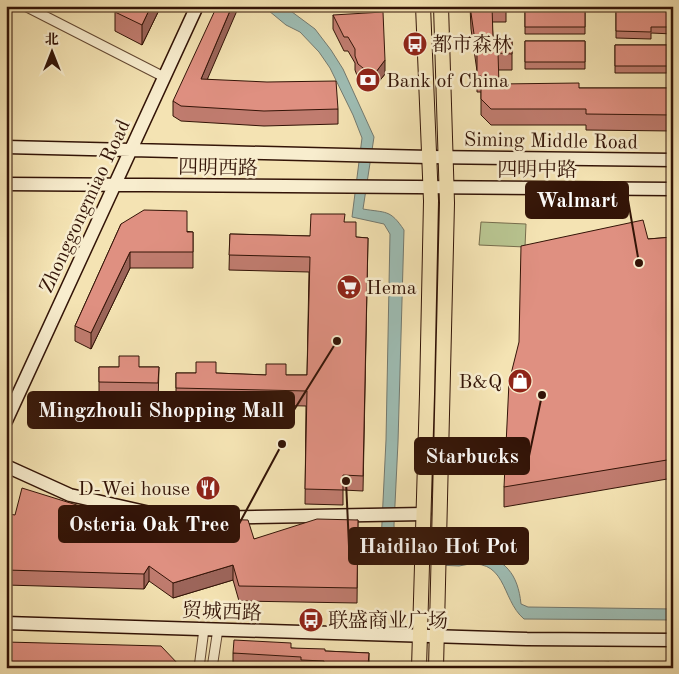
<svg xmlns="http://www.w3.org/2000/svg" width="679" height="674" font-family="'Old Standard TT','Noto Serif SC',serif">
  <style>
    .garden { fill: #b8c490; stroke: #766c4c }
    .water { fill: #9ebdb4; stroke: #73796f }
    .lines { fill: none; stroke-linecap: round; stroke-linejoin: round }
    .street-casing { stroke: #634832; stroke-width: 11 }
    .secondary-casing { stroke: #331407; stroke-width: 15 }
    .primary-casing { stroke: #331407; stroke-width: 16 }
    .street { stroke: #f8edce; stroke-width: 9 }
    .secondary { stroke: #f8edce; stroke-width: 12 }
    .primary { stroke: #f4e3b3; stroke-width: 14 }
    .wall { fill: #c07c6f; stroke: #331407 }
    .shaded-wall { fill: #9c655a; stroke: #331407 }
    .building { fill: #df9081; stroke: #331407 }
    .labels { text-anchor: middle; stroke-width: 5; stroke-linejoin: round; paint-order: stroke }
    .poi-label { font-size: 20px; fill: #331407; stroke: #f8edce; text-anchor: start }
    .street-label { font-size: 20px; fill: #331407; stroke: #f8edce }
    .leader { fill: none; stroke: #331407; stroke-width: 2 }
    .callout-dot { fill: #331407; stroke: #f8edce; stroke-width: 2 }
    .callout { fill: #331407; stroke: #331407; stroke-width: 2 }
    .callout-label { font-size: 21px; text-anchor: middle; font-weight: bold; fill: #fff }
  </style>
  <rect width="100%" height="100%" fill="#f4e3b3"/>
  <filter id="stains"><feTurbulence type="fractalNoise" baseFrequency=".004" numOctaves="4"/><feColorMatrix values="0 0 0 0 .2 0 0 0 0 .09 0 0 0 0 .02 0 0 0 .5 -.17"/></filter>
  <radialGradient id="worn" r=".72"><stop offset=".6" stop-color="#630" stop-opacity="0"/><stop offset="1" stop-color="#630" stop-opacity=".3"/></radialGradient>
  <!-- garden -->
  <path class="garden" d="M481,222L526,224L525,247L479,245Z
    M522,662L548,668H495L505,664Z
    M609,662V668H588V664Z"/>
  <!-- water -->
  <path class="water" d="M263,6H284L315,29L331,50L343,69L374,137L363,209C386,213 390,209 404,230L398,442L394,525L395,549L399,551L475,553C505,558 518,574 521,604L528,607L673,609V620L524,619C500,599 508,554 459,566L396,563C386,558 384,555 381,543L386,440L390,234L384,224L352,217L362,138L353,115L330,68L319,52L300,32L286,25Z"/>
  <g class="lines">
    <defs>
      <path id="street" d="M25,6L164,77
        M199,668L204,629
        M212,668L218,629"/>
      <path id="secondary" d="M6,147L429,157L673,160
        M6,184L673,189
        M6,421L197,6
        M6,466L70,495L159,515L203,518L424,514
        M6,623L527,639L673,640"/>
      <path id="primary" d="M419,668L427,394L431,201L423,6
        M436,668L447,203L441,6"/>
    </defs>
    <!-- street casing -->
    <use href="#street" class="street-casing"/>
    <!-- secondary casing -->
    <use href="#secondary" class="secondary-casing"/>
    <!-- primary casing -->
    <use href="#primary" class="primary-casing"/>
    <!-- street -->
    <use href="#street" class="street"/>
    <!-- secondary -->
    <use href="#secondary" class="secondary"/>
    <!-- primary -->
    <use href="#primary" class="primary"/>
  </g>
  <!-- wall -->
  <path class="wall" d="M118,6H161L142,45L115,31V12Z
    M470,6H506V22H492L493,37L498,40L512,41V70H498L499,84L579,88H673V131L586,130V125H491L481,115V92H477V71L471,29Z
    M525,6H585V34H525Z
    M673,7V34L651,33V39L616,38V10L649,11Z
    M333,15L385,74L373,89L358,78L355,70V63L348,51H344L333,29Z
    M525,41H585V69H525Z
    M615,45H667V73H615Z
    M207,79L338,109V124L264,126L181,121L173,116V101Z
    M345,222L356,237L368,238L363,491L343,490V505L305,504L306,406L176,403V373H216L266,375H307L309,272L229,270L230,234L310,236Z
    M121,224L193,232V268H130L91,349L75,341V326Z
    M673,237V478L504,507V487L648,239Z
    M99,367H159L158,403L99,402Z
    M15,515L254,539L358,520L357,603L239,601L233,580L173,598L149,581L144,589L6,585V533Z
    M291,648L325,651L369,653V668H233V653Z"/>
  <!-- shaded-wall -->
  <path class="shaded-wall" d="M151,6H161L142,45V25Z
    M232,6H239L201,94V79Z
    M385,60V74L373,89V76Z
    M130,252V268L91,349V333Z
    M233,565V580L173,598V583Z
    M149,566V581L144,589V574Z"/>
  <!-- building -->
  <path class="building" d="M118,6H151L142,25L115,12Z
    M217,6H232L201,79L267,82L336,81L338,109L264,111L181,106L173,101Z
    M471,6H492L493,37H498V40L512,41V54L498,53L499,84L579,83V88H673V115L586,114V109H491L481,99V76H477V55L471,13Z
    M525,6H585V27H525Z
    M650,6L673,7V27H651V32L616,31V10L649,11Z
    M383,12L385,60L373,76L358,64L355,56V49L348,37H344L333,15Z
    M525,41H585V62H525Z
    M615,45H667V66H615Z
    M144,210L187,211V232H193V252H130L91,333L75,326L121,224Z
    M311,214H345L344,222H356V237L368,238L363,476L343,475V490L305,489L307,391L176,388V373H196V362H216V373L266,375V364H286V375H307L310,257L229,255L230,234L310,236Z
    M643,220L648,239L673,237V424H671L673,436V459L504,487L509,382L519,342L521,246Z
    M119,356H139V367H159L158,383L99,382V367H119Z
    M22,488L109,515L128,526L133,517L248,520L254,539L317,519L358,520L357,588L239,586L233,565L173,583L149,566L144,574L6,570V533L9,514L15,515Z
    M234,640L291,643V648L325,649V651L369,653L368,666L324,664V661L301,660V657L233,653Z
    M6,642L161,646L180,666V668H52L6,667Z"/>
  <!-- icons -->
  <defs>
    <symbol id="bus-disc" viewBox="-11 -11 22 22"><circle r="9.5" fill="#8f2418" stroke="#f8edce"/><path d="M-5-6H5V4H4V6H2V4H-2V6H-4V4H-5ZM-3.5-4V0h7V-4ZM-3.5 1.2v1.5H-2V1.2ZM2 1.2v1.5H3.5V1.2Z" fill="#fff"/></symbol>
    <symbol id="bank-disc" viewBox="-11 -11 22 22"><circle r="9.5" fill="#8f2418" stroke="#f8edce"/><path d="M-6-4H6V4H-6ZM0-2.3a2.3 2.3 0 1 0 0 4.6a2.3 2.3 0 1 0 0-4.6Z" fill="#fff"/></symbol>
    <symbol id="supermarket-disc" viewBox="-11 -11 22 22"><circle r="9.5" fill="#8f2418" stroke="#f8edce"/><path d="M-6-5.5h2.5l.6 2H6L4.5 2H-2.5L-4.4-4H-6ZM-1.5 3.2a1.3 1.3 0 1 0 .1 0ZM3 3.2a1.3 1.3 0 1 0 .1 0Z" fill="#fff"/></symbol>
    <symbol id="shop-disc" viewBox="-11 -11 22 22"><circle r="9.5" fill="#8f2418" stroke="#f8edce"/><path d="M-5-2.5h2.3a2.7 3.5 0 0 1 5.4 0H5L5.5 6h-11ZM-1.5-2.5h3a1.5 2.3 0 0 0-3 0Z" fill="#fff"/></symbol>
    <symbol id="restaurant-disc" viewBox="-11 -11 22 22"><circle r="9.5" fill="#8f2418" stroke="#f8edce"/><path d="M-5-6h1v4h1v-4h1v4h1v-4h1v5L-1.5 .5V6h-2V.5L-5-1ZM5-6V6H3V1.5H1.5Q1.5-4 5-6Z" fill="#fff"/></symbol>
  </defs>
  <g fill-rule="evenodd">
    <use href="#bus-disc" x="401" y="30" width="28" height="28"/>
    <use href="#bank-disc" x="354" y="66" width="28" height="28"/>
    <use href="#supermarket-disc" x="335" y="273" width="28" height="28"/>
    <use href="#shop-disc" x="506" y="367" width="28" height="28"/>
    <use href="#restaurant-disc" x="194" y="474" width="28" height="28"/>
    <use href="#bus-disc" x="297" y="606" width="28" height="28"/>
  </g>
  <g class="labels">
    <!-- poi labels -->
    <g class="poi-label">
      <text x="432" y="51">都市森林</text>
      <text x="386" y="87">Bank of China</text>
      <text x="366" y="294">Hema</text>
      <text x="502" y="388" text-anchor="end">B&amp;Q</text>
      <text x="190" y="495" text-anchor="end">D-Wei house</text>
      <text x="328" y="627">联盛商业广场</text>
    </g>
    <!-- street labels -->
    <g class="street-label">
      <text transform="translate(551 140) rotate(1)" y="7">Siming Middle Road</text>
      <text transform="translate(218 167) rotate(1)" y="7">四明西路</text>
      <text x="537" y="176">四明中路</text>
      <text transform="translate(84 206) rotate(-65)" y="7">Zhonggongmiao Road</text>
      <text transform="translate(222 611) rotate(2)" y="7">贸城西路</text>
    </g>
  </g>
  <!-- callouts -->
  <path class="leader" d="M639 263L628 200M337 341L294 410M542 395L529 456M282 444L239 524M346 481L349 546"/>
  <g class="callout-dot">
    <circle cx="639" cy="263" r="5"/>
    <circle cx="337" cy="341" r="5"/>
    <circle cx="542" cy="395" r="5"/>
    <circle cx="282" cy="444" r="5"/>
    <circle cx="346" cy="481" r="5"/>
  </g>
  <g class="callout">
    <rect x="526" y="182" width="102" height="36" rx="5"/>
    <rect x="28" y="392" width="266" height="36" rx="5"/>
    <rect x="415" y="438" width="114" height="36" rx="5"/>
    <rect x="59" y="506" width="180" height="36" rx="5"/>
    <rect x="349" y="528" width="179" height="36" rx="5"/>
  </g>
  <g class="callout-label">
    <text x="577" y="207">Walmart</text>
    <text x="161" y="417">Mingzhouli Shopping Mall</text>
    <text x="472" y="463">Starbucks</text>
    <text x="149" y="531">Osteria Oak Tree</text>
    <text x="438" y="553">Haidilao Hot Pot</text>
  </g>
  <!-- margin -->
  <rect width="679" height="674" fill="none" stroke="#f4e3b3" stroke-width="25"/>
  <rect x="8" y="8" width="664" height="659" fill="none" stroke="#331407" stroke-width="2.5"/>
  <rect x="12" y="12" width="654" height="649" fill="none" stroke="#331407"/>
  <!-- north arrow -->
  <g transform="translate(52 52)" stroke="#f8edce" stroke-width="4" paint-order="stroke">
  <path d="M0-4L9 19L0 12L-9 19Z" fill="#331407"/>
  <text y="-8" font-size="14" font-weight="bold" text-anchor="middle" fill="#331407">北</text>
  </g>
  <rect width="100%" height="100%" filter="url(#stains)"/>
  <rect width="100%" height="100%" fill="url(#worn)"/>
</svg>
